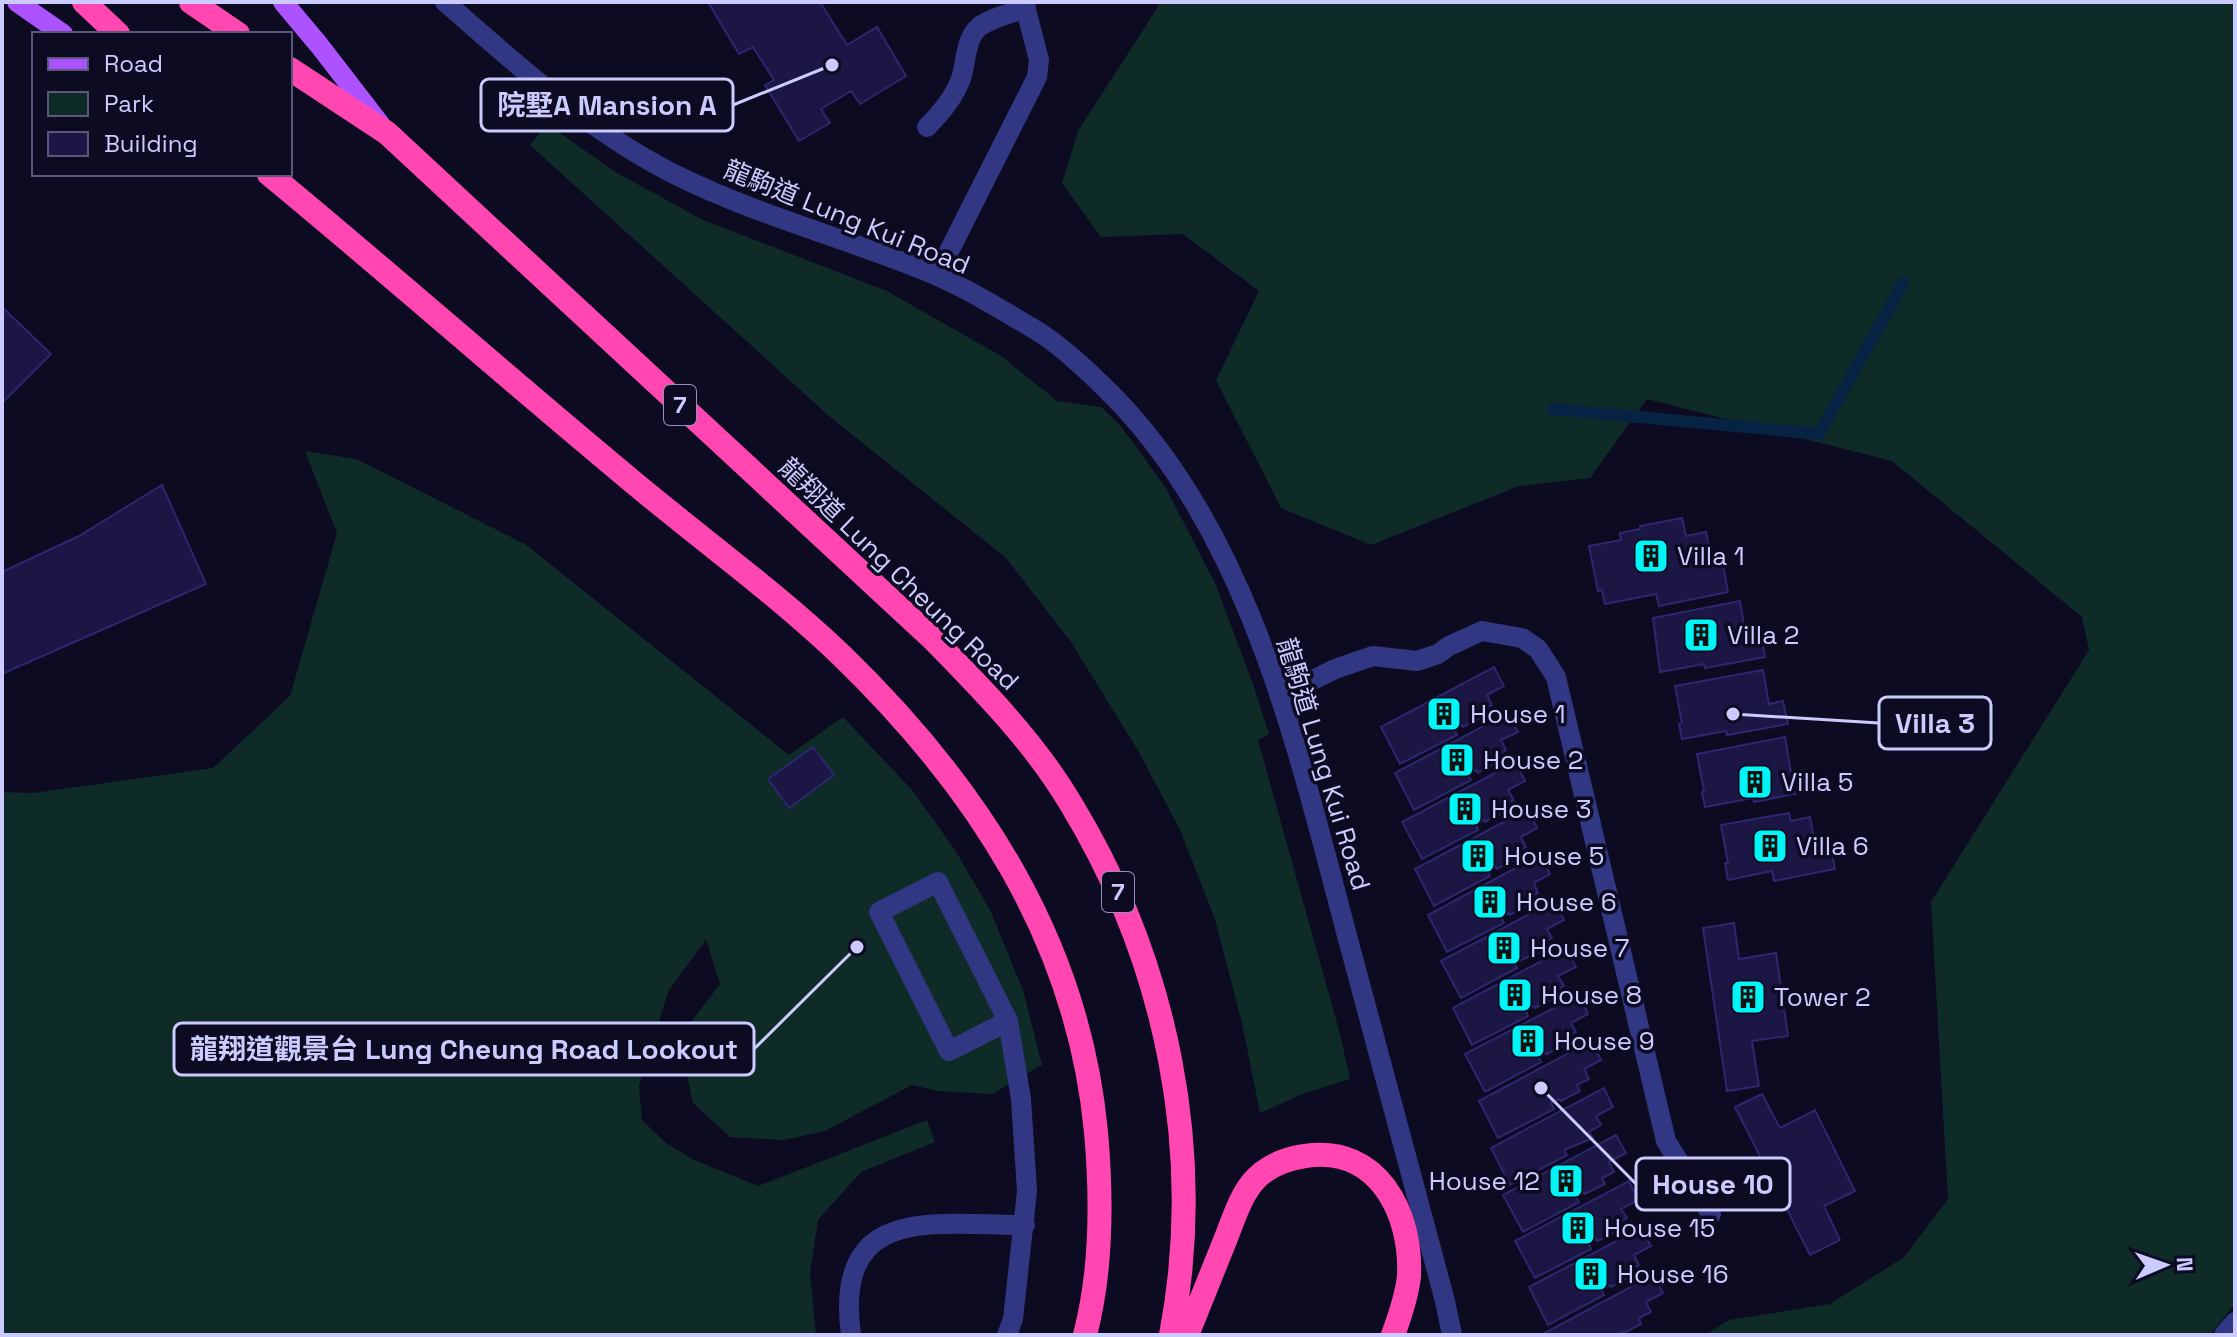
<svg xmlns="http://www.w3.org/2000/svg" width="2237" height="1337" font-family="'Space Grotesk','Noto Sans TC',sans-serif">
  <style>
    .green { fill: #0e2b27 }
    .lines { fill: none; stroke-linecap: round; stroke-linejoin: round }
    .stream { stroke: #072344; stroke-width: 12 }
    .building { fill: #1b1643; stroke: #2d2671; stroke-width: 2 }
    .minor { stroke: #323784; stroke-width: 20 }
    .major { stroke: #ad52ff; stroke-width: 20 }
    .highway { stroke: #ff46b1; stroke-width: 24 }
    .labels { text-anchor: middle; stroke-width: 7; stroke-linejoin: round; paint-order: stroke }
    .shield { fill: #0d0b21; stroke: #9391bc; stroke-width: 2 }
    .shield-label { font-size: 24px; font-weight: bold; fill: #cccbff }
    .street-label { font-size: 26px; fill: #cccbff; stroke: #0d0b21 }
    .poi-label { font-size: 26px; fill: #cccbff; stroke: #0d0b21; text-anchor: start }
    .leader { fill: none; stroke: #cccbff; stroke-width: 3 }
    .callout-dot { fill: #cccbff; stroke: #0d0b21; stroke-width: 3 }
    .callout { fill: #0d0b21; stroke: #cccbff; stroke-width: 3 }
    .callout-label { font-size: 28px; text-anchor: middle; font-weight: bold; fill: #cccbff }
  </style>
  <rect width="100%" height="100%" fill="#0d0b21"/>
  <!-- green -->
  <path class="green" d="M1161,2H2235V1304L2210,1335H1705L1729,1320L1830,1304L1904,1257L1948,1199L1931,902L2089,650L2082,617L1892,461L1647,399L1590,478L1519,486L1371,545L1281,508L1216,380L1259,291L1183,234L1101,237L1062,183L1078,131Z
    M547,124L617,173L703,220L887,291L1001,356L1057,401L1101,407L1118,423L1132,441L1167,490L1215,583L1253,684L1269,734L1258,740L1340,1034L1350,1079L1303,1094L1260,1113L1242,1023L1215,919L1180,830L1140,754L1071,642L1006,558L829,416L530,145Z
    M305,451L356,459L525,544L789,755L843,717L913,791L955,850L990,910L1023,990L1042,1065L992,1094L938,1091L912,1085L825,1131L784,1140L730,1137L693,1103L682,1054L691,1022L720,984L706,939L668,992L639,1086L642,1120L666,1143L694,1160L758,1186L927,1120L935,1142L861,1172L818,1220L810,1272L816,1335H2V792L33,793L213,768L290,696L337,533Z"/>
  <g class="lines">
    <!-- stream -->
    <path class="stream" d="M1553,409L1819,434L1903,283"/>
  </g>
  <!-- building -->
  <path class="building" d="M708,2H820L847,45L877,27L906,76L860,104L851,91L821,109L830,123L799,141L765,85L774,80L753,47L739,54Z
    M2,307L51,354L2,403Z
    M162,485L206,584L2,674V572L79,536Z
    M1682,518L1686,536L1706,532L1713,567L1723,565L1728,592L1659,606L1656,594L1605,604L1602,590L1598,591L1589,546L1621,540L1620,533L1640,529V526Z
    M1740,601L1746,637L1761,634L1765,657L1705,668L1704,664L1660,672L1653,618Z
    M1494,667L1504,686L1487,695L1492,705L1480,711L1483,717L1463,727L1462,725L1454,729L1457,735L1400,764L1381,727Z
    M1763,670L1769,704L1783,701L1788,724L1727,735L1726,731L1682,739L1679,724L1682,723L1675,686Z
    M1508,713L1518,732L1501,740L1506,750L1494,757L1497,762L1478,773L1476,770L1468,775L1471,780L1414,810L1395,773Z
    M1785,737L1791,772L1806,770L1810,791L1754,802L1753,798L1705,807L1702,792L1704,791L1697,754Z
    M813,747L834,775L789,808L768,779Z
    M1516,762L1525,781L1508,790L1514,800L1502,806L1504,812L1485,822L1484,820L1476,824L1478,830L1422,859L1402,822Z
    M1528,809L1537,828L1521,837L1526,847L1514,853L1516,859L1497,869L1496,867L1488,871L1490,876L1434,906L1415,869Z
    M1789,813L1791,821L1810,817L1816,847L1830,845L1835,869L1774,881L1772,871L1728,880L1725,863H1728L1721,825Z
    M1540,855L1550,874L1534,883L1538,893L1526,899L1529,905L1510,915L1509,913L1501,917L1504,923L1447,952L1428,915Z
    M1554,901L1564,920L1547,929L1552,938L1540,945L1543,951L1514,963L1517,968L1461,998L1441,961Z
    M1734,923L1739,959L1776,953L1788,1036L1752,1041L1759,1086L1727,1091L1703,928Z
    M1566,948L1576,967L1558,976L1564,986L1552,992L1555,998L1535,1008L1534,1006L1526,1010L1528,1016L1472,1045L1453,1008Z
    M1579,995L1588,1014L1571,1023L1576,1032L1564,1039L1567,1044L1547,1054V1053L1538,1056L1541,1062L1485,1092L1465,1054Z
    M1591,1041L1601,1060L1584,1069L1589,1079L1577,1085L1580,1091L1561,1101L1559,1099L1551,1103L1554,1109L1498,1138L1479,1101Z
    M1604,1088L1613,1107L1596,1116L1601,1125L1589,1132L1593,1138L1564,1150L1567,1155L1510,1185L1491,1148Z
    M1762,1094L1780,1128L1815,1110L1855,1191L1824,1206L1840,1240L1810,1255L1735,1107Z
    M1616,1135L1626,1153L1609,1162L1614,1172L1602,1178L1605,1184L1585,1194L1584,1192L1576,1197L1579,1202L1523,1232L1503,1195Z
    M1629,1181L1638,1200L1621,1209L1627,1218L1615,1225L1617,1231L1598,1241L1597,1239L1588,1243L1591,1249L1535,1278L1515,1241Z
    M1641,1228L1651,1246L1634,1255L1639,1265L1627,1271L1630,1277L1611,1287L1609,1285L1601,1289L1604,1295L1548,1325L1529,1287Z
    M1653,1275L1663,1293L1646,1302L1651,1312L1639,1318L1641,1324L1622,1334V1332L1616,1335H1541Z"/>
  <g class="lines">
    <!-- minor -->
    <path class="minor" d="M445,2C519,66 589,132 678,176C759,216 849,239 933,274C968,289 1002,310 1034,329C1059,344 1081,365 1102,385C1250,526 1298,752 1349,943C1381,1062 1413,1181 1445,1301L1452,1335
      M927,127C941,113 953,99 960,81C967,64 964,40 979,27C990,18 1012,13 1026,8
      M937,275L1037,77L1039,60L1024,2
      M1281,696L1335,669L1373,656L1417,661L1438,654L1449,646L1482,631L1522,638L1538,649L1556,677L1666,1141L1711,1214
      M851,1335C833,1203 934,1225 1025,1225
      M1007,1335L1013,1319L1027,1191L1021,1099L1008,1021L938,882L879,912L949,1051L1008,1021
      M2224,1335L2235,1322"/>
    <!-- major -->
    <path class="major" d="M17,2L63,34
      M283,2L319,45L380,124"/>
    <!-- highway -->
    <path class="highway" d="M84,2L118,34
      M191,2L238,34
      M290,69L387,133L935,641C984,691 1035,743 1071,804C1167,962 1206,1152 1171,1335
      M269,174C388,272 503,374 621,472C694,534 773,590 842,656C977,787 1078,940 1096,1132C1102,1199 1102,1270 1085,1335
      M1187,1335C1200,1303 1213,1270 1226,1238C1233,1220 1240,1198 1252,1183C1266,1166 1284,1159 1305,1156C1378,1145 1412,1213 1409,1276C1407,1296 1400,1316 1393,1335"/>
  </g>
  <!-- icons -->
  <defs>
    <symbol id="building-square" viewBox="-11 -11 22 22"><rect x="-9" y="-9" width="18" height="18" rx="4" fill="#00f6f6" stroke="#0d0b21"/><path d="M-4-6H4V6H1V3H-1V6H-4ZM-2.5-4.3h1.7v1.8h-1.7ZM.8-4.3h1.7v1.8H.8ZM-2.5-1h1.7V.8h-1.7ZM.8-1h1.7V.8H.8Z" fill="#111"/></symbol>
  </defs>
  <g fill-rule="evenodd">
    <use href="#building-square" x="1631" y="536" width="40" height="40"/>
    <use href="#building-square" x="1681" y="615" width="40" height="40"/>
    <use href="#building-square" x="1424" y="694" width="40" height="40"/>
    <use href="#building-square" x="1437" y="740" width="40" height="40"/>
    <use href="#building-square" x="1735" y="762" width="40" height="40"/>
    <use href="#building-square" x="1445" y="789" width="40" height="40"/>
    <use href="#building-square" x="1750" y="826" width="40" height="40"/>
    <use href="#building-square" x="1458" y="836" width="40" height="40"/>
    <use href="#building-square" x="1470" y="882" width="40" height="40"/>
    <use href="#building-square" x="1484" y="928" width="40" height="40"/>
    <use href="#building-square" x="1495" y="975" width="40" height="40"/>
    <use href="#building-square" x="1728" y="977" width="40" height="40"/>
    <use href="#building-square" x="1508" y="1021" width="40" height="40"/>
    <use href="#building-square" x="1546" y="1161" width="40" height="40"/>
    <use href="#building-square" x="1558" y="1208" width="40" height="40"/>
    <use href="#building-square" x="1571" y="1254" width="40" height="40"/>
  </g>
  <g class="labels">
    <!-- shield labels -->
    <g class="shield">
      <rect x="664" y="385" width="32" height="40" rx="6"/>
      <rect x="1102" y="872" width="32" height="40" rx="6"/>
    </g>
    <g class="shield-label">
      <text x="680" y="413">7</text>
      <text x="1118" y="900">7</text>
    </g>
    <!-- street labels -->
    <g class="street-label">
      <text transform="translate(847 217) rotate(22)" y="9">龍駒道 Lung Kui Road</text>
      <text transform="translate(899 574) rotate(44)" y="9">龍翔道 Lung Cheung Road</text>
      <text transform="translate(1324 764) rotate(73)" y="9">龍駒道 Lung Kui Road</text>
    </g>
    <!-- poi labels -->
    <g class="poi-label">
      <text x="1677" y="565">Villa 1</text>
      <text x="1727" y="644">Villa 2</text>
      <text x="1470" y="723">House 1</text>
      <text x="1483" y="769">House 2</text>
      <text x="1781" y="791">Villa 5</text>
      <text x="1491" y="818">House 3</text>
      <text x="1796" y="855">Villa 6</text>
      <text x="1504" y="865">House 5</text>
      <text x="1516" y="911">House 6</text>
      <text x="1530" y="957">House 7</text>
      <text x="1541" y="1004">House 8</text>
      <text x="1774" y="1006">Tower 2</text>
      <text x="1554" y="1050">House 9</text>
      <text x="1540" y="1190" text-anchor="end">House 12</text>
      <text x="1604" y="1237">House 15</text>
      <text x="1617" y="1283">House 16</text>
    </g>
  </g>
  <!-- callouts -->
  <path class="leader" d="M832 65L733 105M1733 714L1879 723M857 947L754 1049M1541 1088L1636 1184"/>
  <g class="callout-dot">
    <circle cx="832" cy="65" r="8"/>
    <circle cx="1733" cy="714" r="8"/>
    <circle cx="857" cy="947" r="8"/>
    <circle cx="1541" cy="1088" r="8"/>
  </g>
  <g class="callout">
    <rect x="481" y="79" width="252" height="52" rx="8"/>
    <rect x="1879" y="697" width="112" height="52" rx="8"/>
    <rect x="174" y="1023" width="580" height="52" rx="8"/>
    <rect x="1636" y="1158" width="154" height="52" rx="8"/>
  </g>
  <g class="callout-label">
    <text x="607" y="115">院墅A Mansion A</text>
    <text x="1935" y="733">Villa 3</text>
    <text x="464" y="1059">龍翔道觀景台 Lung Cheung Road Lookout</text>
    <text x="1713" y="1194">House 10</text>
  </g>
  <!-- border -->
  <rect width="2237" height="1337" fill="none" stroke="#cccbff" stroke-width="8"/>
  <!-- legend -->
  <rect x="32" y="32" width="260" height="144" fill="#0d0b21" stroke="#59587a" stroke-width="2"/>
  <rect x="48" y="58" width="40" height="12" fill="#ad52ff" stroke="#59587a" stroke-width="2"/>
  <text x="104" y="72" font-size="24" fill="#cccbff">Road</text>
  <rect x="48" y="92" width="40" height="24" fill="#0e2b27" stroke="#59587a" stroke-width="2"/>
  <text x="104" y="112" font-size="24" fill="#cccbff">Park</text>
  <rect x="48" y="132" width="40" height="24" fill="#1b1643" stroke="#59587a" stroke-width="2"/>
  <text x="104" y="152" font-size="24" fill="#cccbff">Building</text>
  <!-- north arrow -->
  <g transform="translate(2165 1265) rotate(88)" stroke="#0d0b21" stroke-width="6" paint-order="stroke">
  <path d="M0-6L14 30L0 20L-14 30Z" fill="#cccbff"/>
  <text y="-12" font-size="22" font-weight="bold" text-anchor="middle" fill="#cccbff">N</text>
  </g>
</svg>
